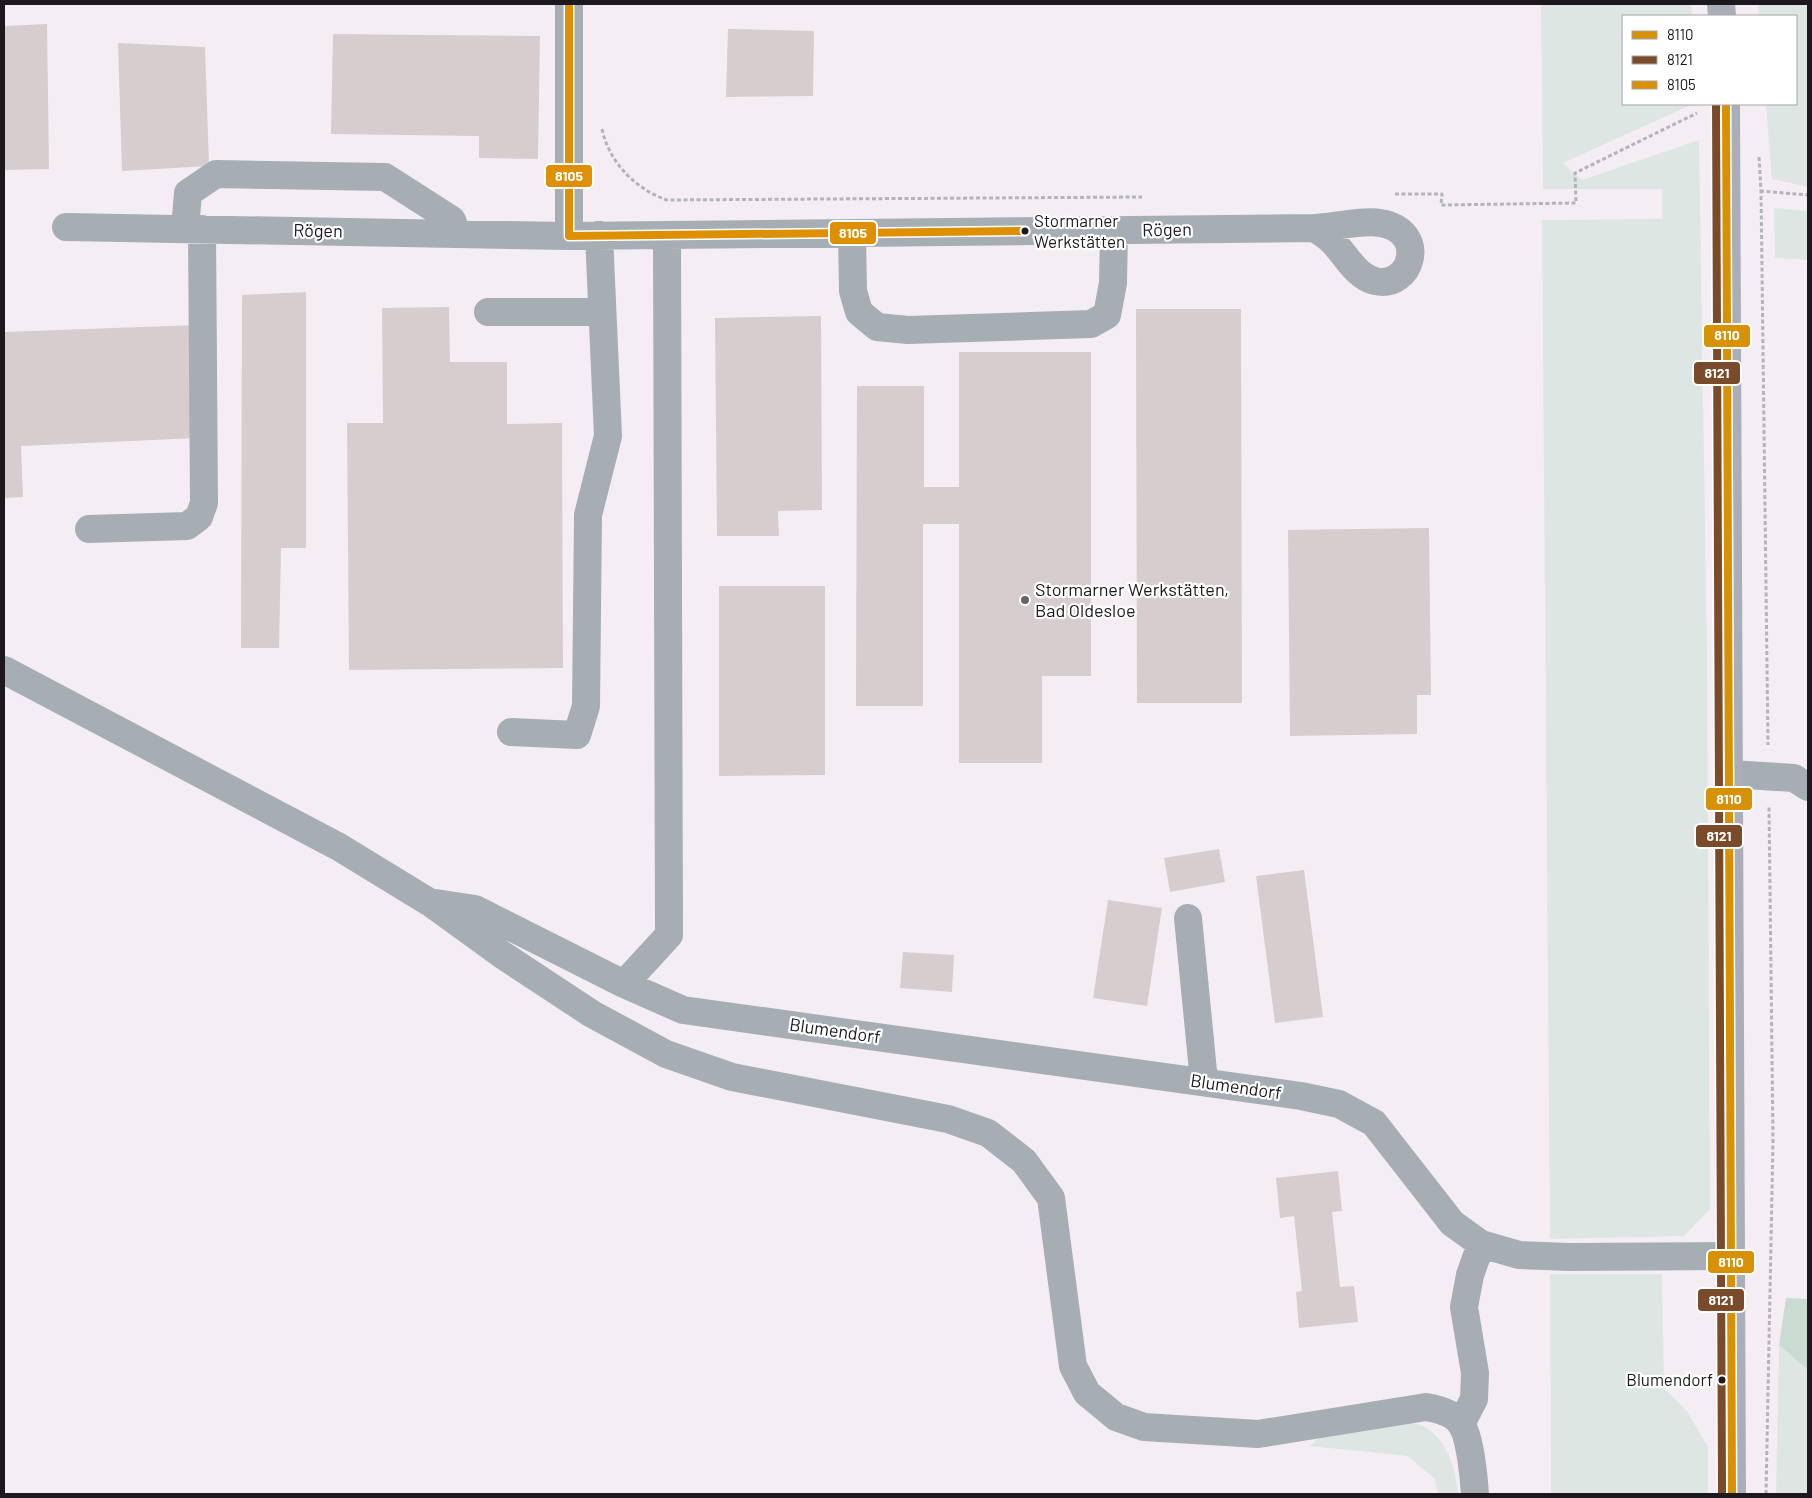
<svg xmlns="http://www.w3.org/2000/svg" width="1812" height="1498" font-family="Barlow,sans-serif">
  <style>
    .green { fill: #dde6e2 }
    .forest { fill: #cadbd2 }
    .building { fill: #d7cdcf }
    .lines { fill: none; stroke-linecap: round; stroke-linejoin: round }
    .path { stroke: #b3b3ba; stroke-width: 3; stroke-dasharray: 4 2.5; stroke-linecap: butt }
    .minor { stroke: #a7adb5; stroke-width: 28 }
    .major { stroke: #a9aeb8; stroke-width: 28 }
    .bus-1-casing { stroke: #fff; stroke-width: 11 }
    .bus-2-casing { stroke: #fff; stroke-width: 11 }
    .bus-3-casing { stroke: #fff; stroke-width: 11 }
    .bus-1 { stroke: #d69104; stroke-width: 8 }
    .bus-2 { stroke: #7a4b2a; stroke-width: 8 }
    .bus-3 { stroke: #dd9004; stroke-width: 8 }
    .bus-dot { fill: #1d181d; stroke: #fff; stroke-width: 2 }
    .poi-dot { fill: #686368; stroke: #fff; stroke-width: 2 }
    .labels { text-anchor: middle; stroke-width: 4.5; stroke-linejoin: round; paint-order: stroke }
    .bus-label { font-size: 17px; fill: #1d181d; stroke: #fff; text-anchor: start }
    .street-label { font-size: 18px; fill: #1d181d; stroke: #fff }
    .poi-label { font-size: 18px; fill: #1d181d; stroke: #fff; text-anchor: start }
    .line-badge { stroke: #fff; stroke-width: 2 }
    .badge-label { font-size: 14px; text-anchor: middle; font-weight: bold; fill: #fff }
  </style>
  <rect width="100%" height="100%" fill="#f4eef4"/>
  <!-- green -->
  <path class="green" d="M1541,4H1691L1692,16H1623V104H1693L1563,163L1582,180L1699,140L1707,655L1710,1209L1684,1236L1550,1239L1542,220L1662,219V189H1543Z
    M1758,4H1808V187L1772,179L1766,104H1796V16H1759Z
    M1774,208L1808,211V260L1775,258Z
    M1662,1274L1664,1388L1687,1411L1708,1447V1494H1551L1550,1274Z
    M1779,1345L1808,1370V1494H1776Z
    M1400,1422C1406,1423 1417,1423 1423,1426C1447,1438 1456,1470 1458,1494H1438L1434,1478L1408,1456L1310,1446L1320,1437Z"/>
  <!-- forest -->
  <path class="forest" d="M1786,1298L1808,1299V1370L1779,1345Z"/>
  <!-- building -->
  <path class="building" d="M47,24L49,169L4,170V26Z
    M728,29L814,31L813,96L726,97Z
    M333,34L540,36L538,159L479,158V136L331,134Z
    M118,43L205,47L209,166L122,171Z
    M306,292V548H281L279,648H241L242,295Z
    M449,307L450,362H507V424L562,423L563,668L349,670L347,423H383L382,308Z
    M1136,309H1241L1242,703H1137Z
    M821,316L822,510L778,511L779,536H717L715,318Z
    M196,325L197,438L21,446L23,497L4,498V332Z
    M959,352H1091V676H1042V763H959V524H923V706H856L857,386H924V487H959Z
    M1429,528L1431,695H1417V734L1290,736L1288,530Z
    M719,586H825V775L719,776Z
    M1219,849L1225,882L1170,892L1164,858Z
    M1304,870L1323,1017L1275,1023L1256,876Z
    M1108,900L1162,908L1147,1006L1093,998Z
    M903,952L954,955L952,992L900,988Z
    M1338,1171L1342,1211L1332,1212L1340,1287L1354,1286L1358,1322L1299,1328L1296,1292L1302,1291L1294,1216L1280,1218L1276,1178Z"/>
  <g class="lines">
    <!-- path -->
    <path class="path" d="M602,129C609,162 635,189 667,200L1142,197
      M1759,157L1761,191L1768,745
      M1760,191L1808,195
      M1395,194H1442L1441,205L1576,203L1575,173L1697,113
      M1766,1494L1773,1140L1769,807"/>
    <!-- minor -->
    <path class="minor" d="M569,4V236L1315,228C1332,227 1365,220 1380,223C1430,231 1411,290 1375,281C1355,276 1345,253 1331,240C1326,235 1320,232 1315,228
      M66,227L569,236
      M185,229L188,193L216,174L385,177L452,220L457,234
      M852,233L853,291L859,312L877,327L908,330L1091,324L1107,315L1113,283L1114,231
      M488,312H602
      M89,529L187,526L199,517L204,503L202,229
      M4,670L339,847L429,902L475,909L624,984L683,1010L1301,1096L1339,1104L1374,1123L1452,1223L1481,1244L1519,1255L1569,1257L1731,1256
      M511,732L577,735L586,706L588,515L608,436L599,235
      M1730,774L1794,778L1808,787
      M432,904L501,954L592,1014L666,1054L732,1077L948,1119L988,1133L1024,1161L1051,1198L1073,1366L1087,1393L1116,1417L1144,1427L1258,1434L1426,1407C1438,1409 1454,1413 1461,1424C1470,1436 1474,1478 1475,1494
      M1188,918L1203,1071L1207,1083
      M624,984L669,935L667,235
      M1461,1424L1474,1399L1475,1373L1464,1307L1470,1275L1481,1244"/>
    <!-- major -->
    <path class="major" d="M1721,4L1722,16
      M1726,104L1732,1494"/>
    <defs>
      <path id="bus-1" d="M1726,104L1732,1494"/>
      <path id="bus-2" d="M1716,104L1722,1494"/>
      <path id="bus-3" d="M569,4V236L1025,231"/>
    </defs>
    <!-- bus-1 casing -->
    <use href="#bus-1" class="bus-1-casing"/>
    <!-- bus-2 casing -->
    <use href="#bus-2" class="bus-2-casing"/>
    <!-- bus-3 casing -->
    <use href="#bus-3" class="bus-3-casing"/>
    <!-- bus-1 -->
    <use href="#bus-1" class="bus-1"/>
    <!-- bus-2 -->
    <use href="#bus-2" class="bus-2"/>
    <!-- bus-3 -->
    <use href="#bus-3" class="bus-3"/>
  </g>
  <!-- markers -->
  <g class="bus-dot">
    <circle cx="1025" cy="231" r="4.5"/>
    <circle cx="1722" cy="1380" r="4.5"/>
  </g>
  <circle class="poi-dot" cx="1025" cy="600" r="5"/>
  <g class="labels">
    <!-- bus labels -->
    <g class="bus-label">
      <text x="1034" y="227">Stormarner<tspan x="1034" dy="21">Werkstätten</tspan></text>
      <text x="1713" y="1386" text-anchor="end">Blumendorf</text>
    </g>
    <!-- street labels -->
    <g class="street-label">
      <text transform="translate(1167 230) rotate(-1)" y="6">Rögen</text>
      <text transform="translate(318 231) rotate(1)" y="6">Rögen</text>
      <text transform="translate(835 1031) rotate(8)" y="6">Blumendorf</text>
      <text transform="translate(1236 1087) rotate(8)" y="6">Blumendorf</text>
    </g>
    <!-- poi labels -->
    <g class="poi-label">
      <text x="1035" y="596">Stormarner Werkstätten,<tspan x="1035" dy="21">Bad Oldesloe</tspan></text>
    </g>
  </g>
  <g class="line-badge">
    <rect x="545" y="164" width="48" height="24" rx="5" fill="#dd9004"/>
    <rect x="829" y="221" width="48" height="24" rx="5" fill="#dd9004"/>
    <rect x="1703" y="324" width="48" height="24" rx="5" fill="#d69104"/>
    <rect x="1693" y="361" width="48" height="24" rx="5" fill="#7a4b2a"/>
    <rect x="1705" y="787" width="48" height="24" rx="5" fill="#d69104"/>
    <rect x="1695" y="824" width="48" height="24" rx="5" fill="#7a4b2a"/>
    <rect x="1707" y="1250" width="48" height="24" rx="5" fill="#d69104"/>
    <rect x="1697" y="1288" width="48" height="24" rx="5" fill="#7a4b2a"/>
  </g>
  <g class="badge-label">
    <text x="569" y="181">8105</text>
    <text x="853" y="238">8105</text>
    <text x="1727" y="340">8110</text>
    <text x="1717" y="378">8121</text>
    <text x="1729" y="804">8110</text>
    <text x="1719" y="841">8121</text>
    <text x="1731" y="1267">8110</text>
    <text x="1721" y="1305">8121</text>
  </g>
  <!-- border -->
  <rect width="1812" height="1498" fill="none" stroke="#1d181d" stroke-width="10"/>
  <!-- legend -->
  <rect x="1622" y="15" width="175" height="90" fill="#ffffff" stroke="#a5a3a5"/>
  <rect x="1632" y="31" width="25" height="8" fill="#d69104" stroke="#a5a3a5"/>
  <text x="1667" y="40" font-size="15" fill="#1d181d">8110</text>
  <rect x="1632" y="56" width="25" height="8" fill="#7a4b2a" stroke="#a5a3a5"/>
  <text x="1667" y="65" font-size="15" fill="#1d181d">8121</text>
  <rect x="1632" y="81" width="25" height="8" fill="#dd9004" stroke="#a5a3a5"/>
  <text x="1667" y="90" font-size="15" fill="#1d181d">8105</text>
</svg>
